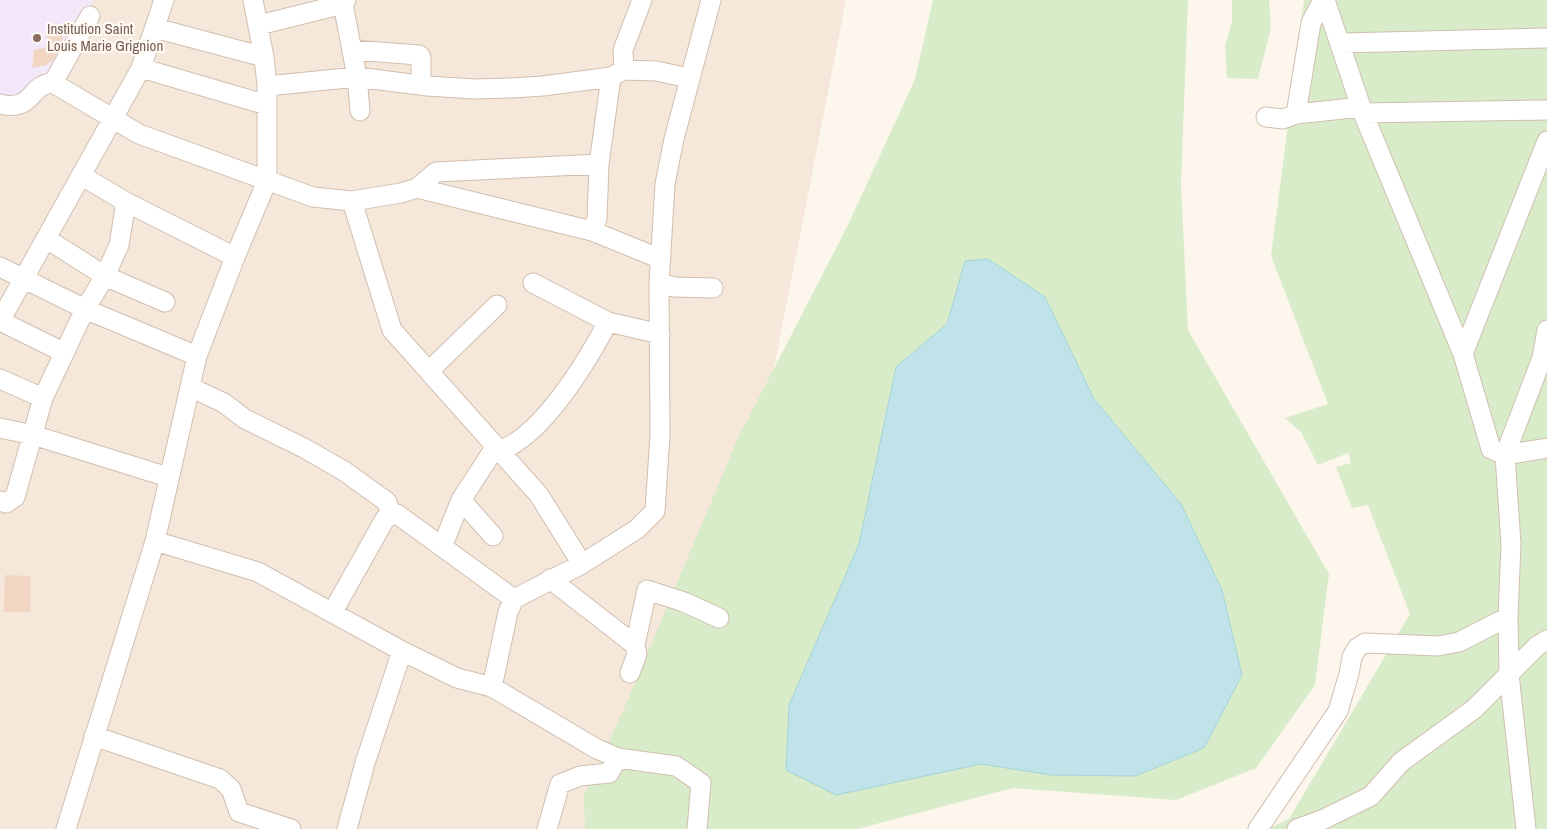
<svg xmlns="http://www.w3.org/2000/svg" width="1547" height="829" font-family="'Archivo Narrow',sans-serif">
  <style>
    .residential { fill: #f5e8da }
    .education { fill: #f3e8fa }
    .green { fill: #d8ecc9 }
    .water { fill: #bfe3e8; stroke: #a5d3da }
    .building { fill: #f3d5c3 }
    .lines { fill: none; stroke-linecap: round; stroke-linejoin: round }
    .minor-casing { stroke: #d1beb0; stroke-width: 21 }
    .minor { stroke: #fff; stroke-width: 19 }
    .education-dot { fill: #8d6e63; stroke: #fffaf3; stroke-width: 2 }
    .labels { text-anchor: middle; stroke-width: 4.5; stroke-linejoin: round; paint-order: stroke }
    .education-label { font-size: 15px; fill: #785e54; stroke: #fffaf3; text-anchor: start }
  </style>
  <rect width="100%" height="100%" fill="#fdf6ec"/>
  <!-- residential -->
  <path class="residential" d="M0,0H846L684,829H0Z"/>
  <!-- education -->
  <path class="education" d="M0,0H94L52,77L39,76L29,83L22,92L14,97H0Z"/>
  <!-- green -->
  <path class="green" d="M933,0H1188L1181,184L1188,330L1329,574L1315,685L1256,768L1176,800L1013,788L857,829H585L584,795L626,704L738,438L848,225L915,79Z
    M1232,0H1269L1271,28L1258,79L1227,78L1225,46L1232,22Z
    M1304,0H1547V829H1268L1289,819L1410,614L1368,505L1352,508L1336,467L1351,463L1348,453L1318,465L1301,432L1285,418L1328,404L1271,256Z"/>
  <!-- water -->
  <path class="water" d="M988,259L1045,297L1094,399L1181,504L1222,590L1242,675L1204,748L1135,776L1051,775L981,764L836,795L786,770L789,705L859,544L896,367L947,324L965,261Z"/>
  <!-- building -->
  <path class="building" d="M57,24L63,33L62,44L53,60L46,65L32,68L34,50L44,48L48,42L46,32Z
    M5,575L31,576L30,612H4Z"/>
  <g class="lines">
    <defs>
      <path id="minor" d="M1325,0L1363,113L1463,354L1491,449L1505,455L1547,448
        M343,4L357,77L360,111
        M259,25L343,4L346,0
        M155,28L264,57
        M1342,43L1547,38
        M352,50L419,55L421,57V85
        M141,68L267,105
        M624,70L623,50L642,0
        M53,83L90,16
        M267,86L357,77L427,86L475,89L512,88L543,86L611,77L624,70L656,71L689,78
        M0,104C35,112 28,84 53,83L139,134L313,197L352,201L401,193L417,188L436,172L599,164
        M1363,113L1547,110
        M1296,114L1311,23L1323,0
        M1266,117L1283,119L1296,114L1361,107
        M82,176L126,202L235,257
        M417,188L592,231L597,219L599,164L611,77
        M352,201L392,330L539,495L582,564
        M592,231L661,259
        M47,239L105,276L165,302
        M0,267L85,309L197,356
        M533,283L608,322L660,334
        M659,283L675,287L713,288
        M0,321L141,68L164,0
        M0,321L63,352
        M1463,354L1547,141
        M429,371L497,305
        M0,379L43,398
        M190,387L224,403L245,419L304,448L344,471L387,502L391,515
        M0,428L33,435L168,477
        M500,451C544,433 586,363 608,322
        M461,500L493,536
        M0,501L6,503L15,497L43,398L85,309L105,276L119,245L126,202
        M155,541L258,572L402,651L457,678L492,687L597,749L618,758L676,766L701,783L697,829
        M442,547L461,500L496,446
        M550,579L635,645
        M332,613L385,519L391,515L397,514L514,599
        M1508,617L1509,674L1526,829
        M630,673L637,654L635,645L647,590L684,602L719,618
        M492,687L508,612L514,599L582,564L637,529L655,511L660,435L659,283L665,184L674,139L711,0
        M94,736L220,779L231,789L239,812L291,829
        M66,829L155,541L197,356L235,257L267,181V86L264,57L253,0
        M347,829L365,763L402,651
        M547,829L560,784L580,776L609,773L618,758
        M1258,829L1338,711L1349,674L1352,657L1357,648L1365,643L1438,646L1459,642L1508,617L1511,544L1505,455L1542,358L1547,330
        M1297,829L1322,820L1371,796L1401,762L1474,709L1537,646L1547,640"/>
    </defs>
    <!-- minor casing -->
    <use href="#minor" class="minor-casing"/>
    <!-- minor -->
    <use href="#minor" class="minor"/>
  </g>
  <!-- markers -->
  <circle class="education-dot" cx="37" cy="38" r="5"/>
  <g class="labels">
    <!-- education labels -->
    <g class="education-label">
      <text x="47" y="34">Institution Saint<tspan x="47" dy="17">Louis Marie Grignion</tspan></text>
    </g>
  </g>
</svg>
